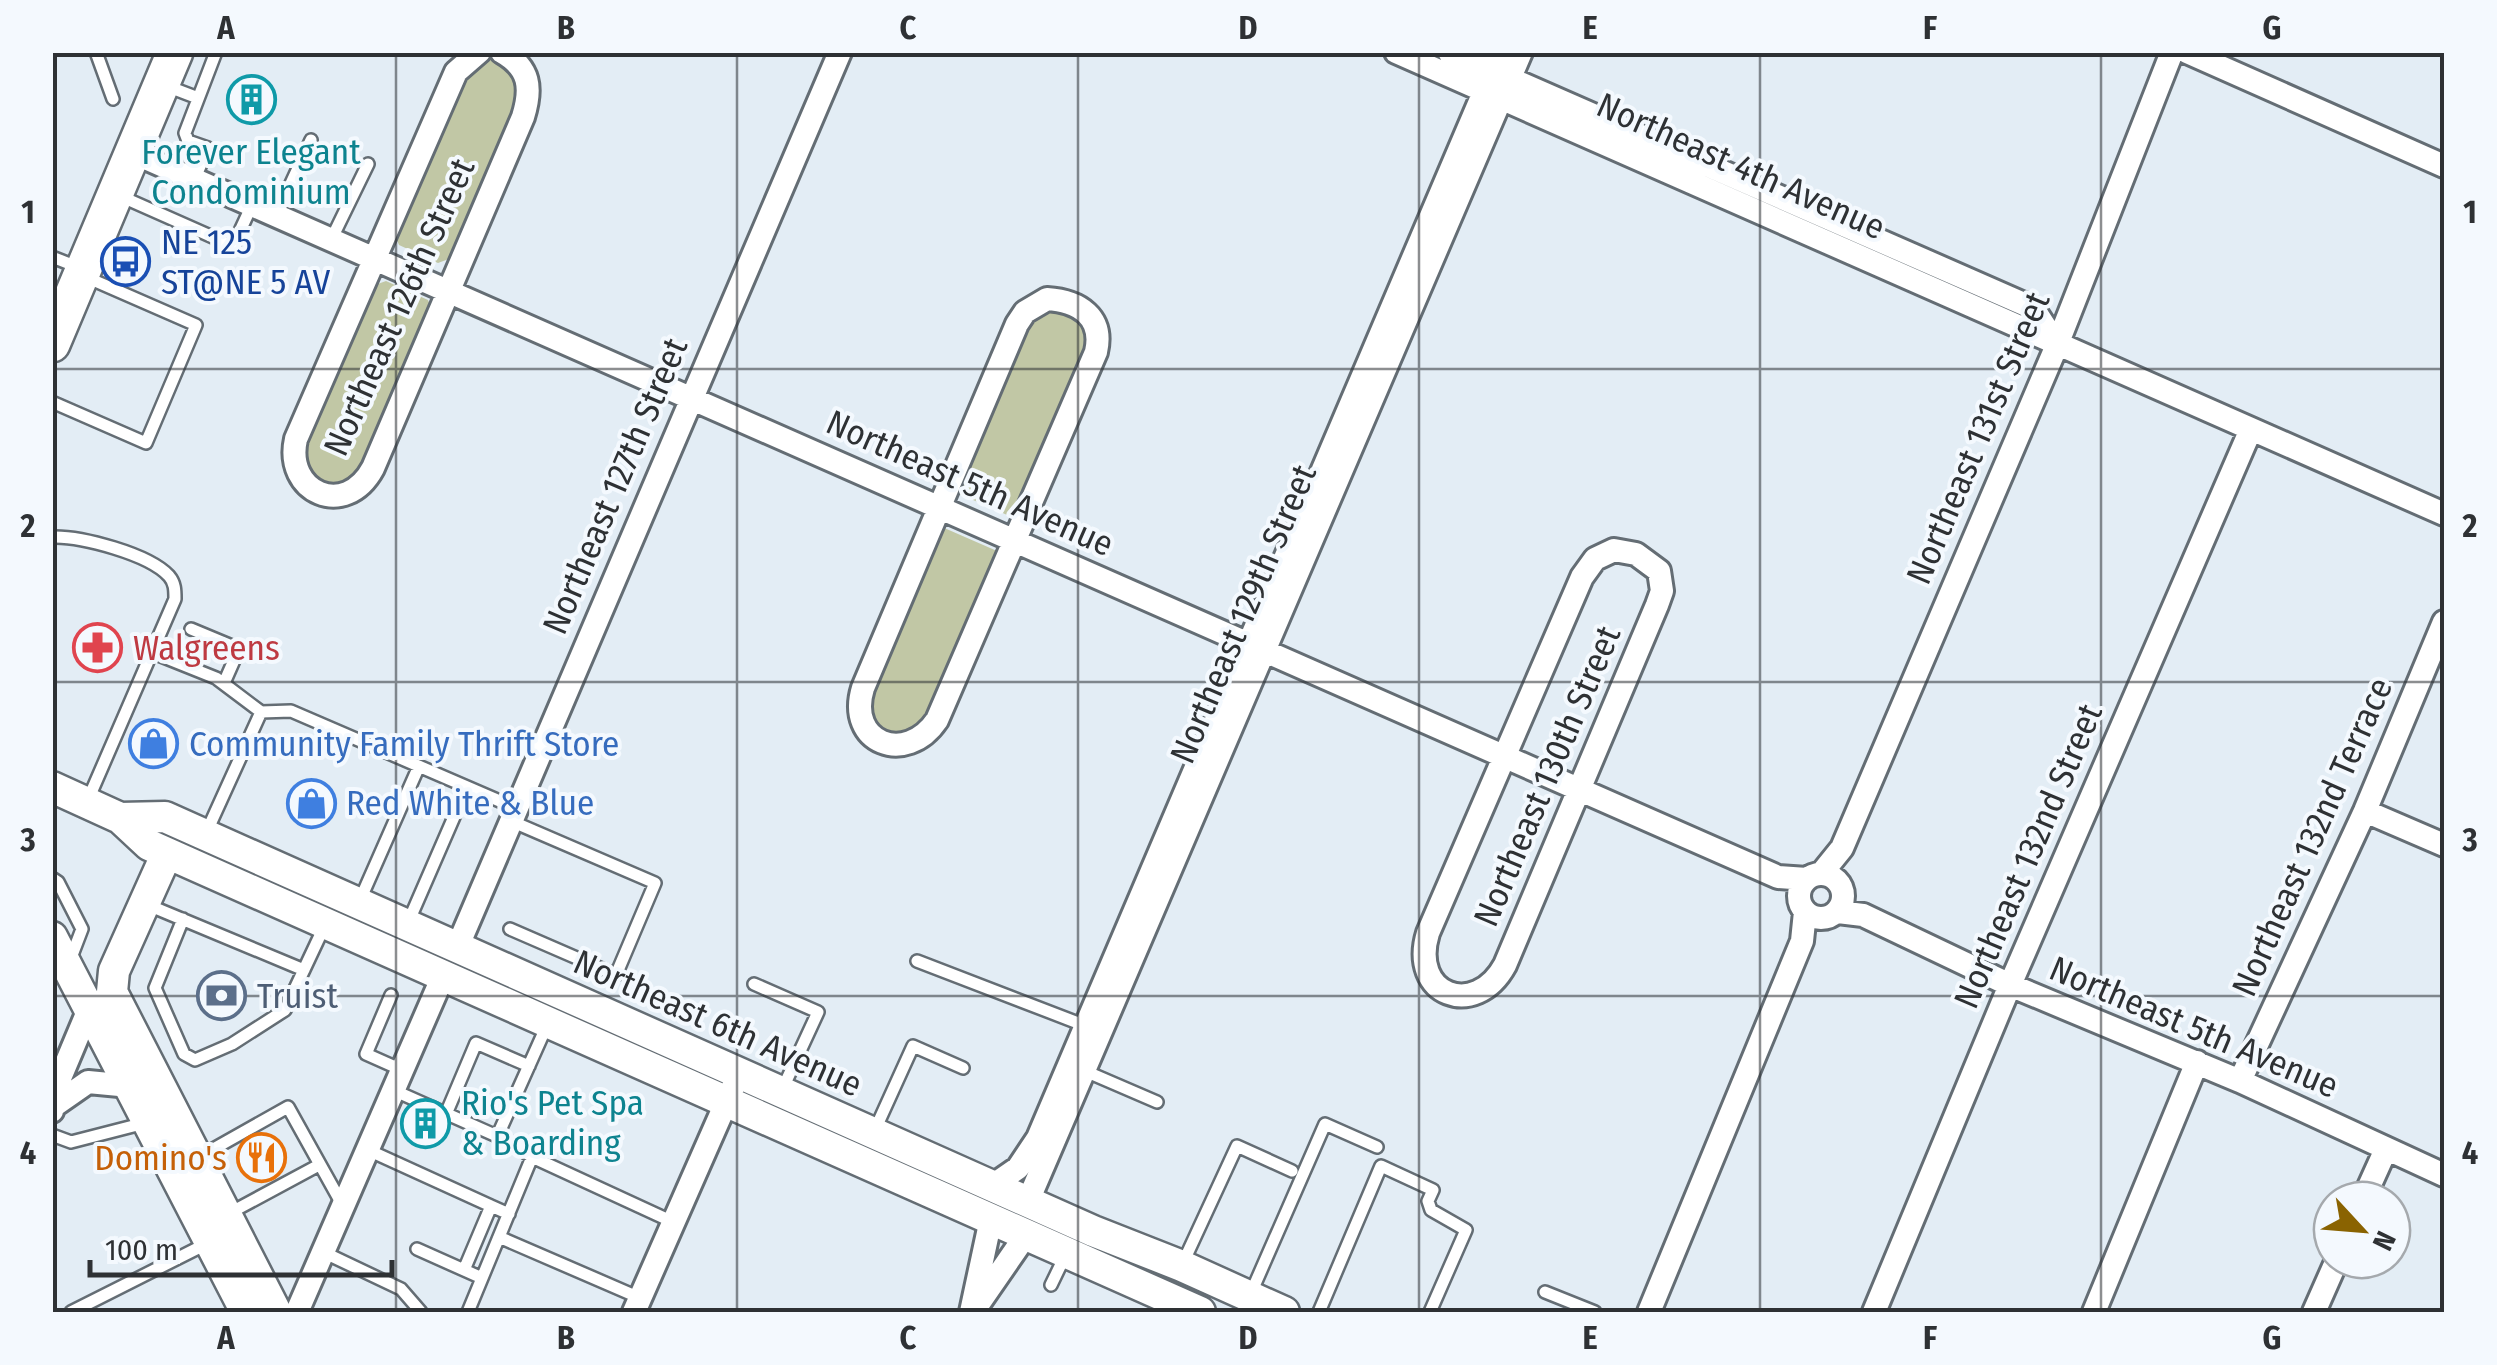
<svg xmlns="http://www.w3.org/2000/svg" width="2497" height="1365" font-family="'Fira Sans Condensed',sans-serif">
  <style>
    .green { fill: #c1c7a5 }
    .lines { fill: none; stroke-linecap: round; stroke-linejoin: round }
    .lane-casing { stroke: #646d74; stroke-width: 16 }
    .street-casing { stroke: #646d74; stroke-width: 28 }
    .secondary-casing { stroke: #646d74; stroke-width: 35 }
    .primary-casing { stroke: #646d74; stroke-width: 40 }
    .lane { stroke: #fff; stroke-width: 11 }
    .street { stroke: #fff; stroke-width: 22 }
    .secondary { stroke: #fff; stroke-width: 30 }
    .primary { stroke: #fff; stroke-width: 35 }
    .grid { fill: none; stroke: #2e3134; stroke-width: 2.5; stroke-opacity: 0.55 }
    .labels { text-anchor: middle; stroke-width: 8; stroke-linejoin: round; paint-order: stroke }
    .culture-label { font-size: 35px; fill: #0d838f; stroke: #f4f9fe }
    .street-label { font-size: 35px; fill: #2e3134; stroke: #f4f9fe }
    .transit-label { font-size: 35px; fill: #164399; stroke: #f4f9fe; text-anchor: start }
    .health-label { font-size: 35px; fill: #be3a42; stroke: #f4f9fe; text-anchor: start }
    .shop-label { font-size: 35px; fill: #366cbe; stroke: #f4f9fe; text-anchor: start }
    .service-label { font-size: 35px; fill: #4e5e75; stroke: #f4f9fe; text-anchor: start }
    .food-label { font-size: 35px; fill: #c56008; stroke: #f4f9fe; text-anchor: end }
    .neatline { fill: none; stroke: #2e3134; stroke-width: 4 }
    .grid-label { font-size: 32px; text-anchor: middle; font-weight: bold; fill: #2e3134 }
  </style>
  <rect width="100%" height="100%" fill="#e3edf5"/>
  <!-- green -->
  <path class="green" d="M487,59L496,60L516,72L518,108L454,257L438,263L399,245L396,238L456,85Z
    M386,281L428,300L432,310L365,468L343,488L316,482L300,450L375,285Z
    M1038,307L1079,315L1092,340L1014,518L955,492L1026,320Z
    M942,527L997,551L998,559L939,702L912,735L885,734L871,721L868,688Z"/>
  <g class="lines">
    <defs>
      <path id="lane" d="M96,52L113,99
        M164,85L198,98
        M194,180L208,148L188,141L185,133L216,52
        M120,196L233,246L252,205
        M276,216L311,140
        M331,240L368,164
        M52,257L80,268
        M52,402L146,443L196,325L86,277
        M52,537C81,536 149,554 169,576C175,583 175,590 175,599L87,802
        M191,629L239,649L224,683
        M151,652L216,678L261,712L207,831
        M261,712L291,711L516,808
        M52,878L58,882L82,929L69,963
        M360,900L419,766
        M148,905L304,970
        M183,919L155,988L184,1054L195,1060L232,1044L285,1010L325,925
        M407,925L467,787
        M510,929L616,975L655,883L511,821
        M917,961L1086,1026
        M754,984L818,1012L782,1090
        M391,995L366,1054L402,1070
        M1085,1071L1157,1102
        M393,1090L508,1141L532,1157L468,1312
        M446,1114L476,1043L529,1066
        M874,1132L913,1046L963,1068
        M52,1135L71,1142L145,1123
        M497,1137L548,1023
        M368,1150L491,1206
        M201,1156L288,1107L342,1204
        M532,1157L673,1222
        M226,1215L319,1165
        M499,1237L640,1298
        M417,1249L482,1278
        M323,1252L401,1289L421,1312
        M1182,1265L1237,1146L1292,1171
        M464,1270L491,1206L509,1214
        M1051,1285L1065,1256
        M1545,1292L1595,1312
        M1251,1293L1325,1124L1377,1147
        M71,1312L210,1242
        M1319,1312L1381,1166L1433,1190L1428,1201L1431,1210L1466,1230L1430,1312"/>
      <path id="street" d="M479,52L456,72L296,439C284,492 345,520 373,468L523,117C532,88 530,68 502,52
        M1396,52L2444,514
        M1449,52L2033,308L2057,345
        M2187,52L2444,166
        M134,153L1778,877L1807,879
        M1047,299C1079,301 1104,317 1096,352L937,720C906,766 846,743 863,688L1017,324L1025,312Z
        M1614,550L1636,554L1659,571L1662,591L1657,605L1505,965C1475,1020 1409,995 1428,933L1582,577L1595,559Z
        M2365,811L2444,845
        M1799 896a22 22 0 1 1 44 0a22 22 0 1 1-44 0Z
        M1821,874L1842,848L2057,345L2172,52
        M1838,912L1863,915L2010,985L2240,1081L2444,1175
        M457,948L840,52
        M2240,1081L2365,811L2444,622
        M55,1105L88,1082L130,1086
        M52,1111L55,1090L89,1009
        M992,1186L1018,1168L1038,1138L1501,52
        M2363,1200L2386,1149
        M1028,1201L1521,52
        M977,1306L1026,1235
        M297,1312L443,976
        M634,1312L733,1087
        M971,1312L991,1219
        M1649,1312L1802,941L1805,912
        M1874,1312L2010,985L2251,429
        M2094,1312L2197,1062
        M2314,1312L2337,1260"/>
      <path id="secondary" d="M52,787L120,818L149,845L1200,1312
        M120,818L165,817L1093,1231L1182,1266L1284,1312
        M167,853L114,971L112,992L276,1312
        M52,937L246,1312"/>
      <path id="primary" d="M52,344L175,52"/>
    </defs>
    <!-- lane casing -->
    <use href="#lane" class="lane-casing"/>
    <!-- street casing -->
    <use href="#street" class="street-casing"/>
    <!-- secondary casing -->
    <use href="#secondary" class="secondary-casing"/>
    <!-- primary casing -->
    <use href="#primary" class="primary-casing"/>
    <!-- lane -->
    <use href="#lane" class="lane"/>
    <!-- street -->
    <use href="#street" class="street"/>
    <!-- secondary -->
    <use href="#secondary" class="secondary"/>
    <!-- primary -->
    <use href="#primary" class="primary"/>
  </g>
  <!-- grid -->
  <path class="grid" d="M396,52V1312M737,52V1312M1078,52V1312M1419,52V1312M1760,52V1312M2101,52V1312M52,369H2444M52,682H2444M52,996H2444"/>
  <!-- icons -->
  <defs>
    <symbol id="building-ring" viewBox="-11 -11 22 22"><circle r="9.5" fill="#f4f9fe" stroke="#0f9aa8" stroke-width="1.5"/><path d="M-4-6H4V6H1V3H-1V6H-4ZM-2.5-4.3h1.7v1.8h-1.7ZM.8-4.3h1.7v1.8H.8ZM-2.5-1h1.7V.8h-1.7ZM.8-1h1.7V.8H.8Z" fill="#0f9aa8"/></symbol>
    <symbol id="bus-ring" viewBox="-11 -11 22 22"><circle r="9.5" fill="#f4f9fe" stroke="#1a4fb4" stroke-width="1.5"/><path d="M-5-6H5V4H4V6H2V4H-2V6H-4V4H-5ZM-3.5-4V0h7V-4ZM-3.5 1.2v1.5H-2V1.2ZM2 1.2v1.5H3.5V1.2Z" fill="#1a4fb4"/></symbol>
    <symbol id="pharmacy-ring" viewBox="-11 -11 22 22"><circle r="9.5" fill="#f4f9fe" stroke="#e0444e" stroke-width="1.5"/><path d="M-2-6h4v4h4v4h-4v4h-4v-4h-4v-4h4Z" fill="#e0444e"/></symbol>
    <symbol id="shop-ring" viewBox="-11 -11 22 22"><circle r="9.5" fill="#f4f9fe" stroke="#3f7fe0" stroke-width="1.5"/><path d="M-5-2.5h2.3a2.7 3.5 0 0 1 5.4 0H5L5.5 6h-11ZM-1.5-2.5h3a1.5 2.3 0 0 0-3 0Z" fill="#3f7fe0"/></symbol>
    <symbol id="bank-ring" viewBox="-11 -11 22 22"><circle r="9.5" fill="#f4f9fe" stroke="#5c6f8a" stroke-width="1.5"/><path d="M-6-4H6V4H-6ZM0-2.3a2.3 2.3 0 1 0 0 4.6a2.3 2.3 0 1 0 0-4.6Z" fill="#5c6f8a"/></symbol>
    <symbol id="restaurant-ring" viewBox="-11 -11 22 22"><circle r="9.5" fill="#f4f9fe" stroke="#e8710a" stroke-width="1.5"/><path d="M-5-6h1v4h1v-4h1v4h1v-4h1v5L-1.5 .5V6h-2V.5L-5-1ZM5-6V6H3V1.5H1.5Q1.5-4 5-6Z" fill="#e8710a"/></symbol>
  </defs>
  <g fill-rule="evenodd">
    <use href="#building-ring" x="224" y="72" width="55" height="55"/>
    <use href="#bus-ring" x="98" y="234" width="55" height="55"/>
    <use href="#pharmacy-ring" x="70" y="620" width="55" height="55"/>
    <use href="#shop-ring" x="126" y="716" width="55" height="55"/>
    <use href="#shop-ring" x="284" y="776" width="55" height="55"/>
    <use href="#bank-ring" x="194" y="968" width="55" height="55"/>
    <use href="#building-ring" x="398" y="1096" width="55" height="55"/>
    <use href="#restaurant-ring" x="234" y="1130" width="55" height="55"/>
  </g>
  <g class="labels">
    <!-- culture labels -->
    <g class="culture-label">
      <text x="251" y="164">Forever Elegant<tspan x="251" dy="40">Condominium</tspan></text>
      <text x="461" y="1115" text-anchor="start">Rio's Pet Spa<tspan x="461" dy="40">&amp; Boarding</tspan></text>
    </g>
    <!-- street labels -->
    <g class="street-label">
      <text transform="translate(1741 166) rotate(24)" y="12">Northeast 4th Avenue</text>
      <text transform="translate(399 307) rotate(-66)" y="12">Northeast 126th Street</text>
      <text transform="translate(1978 438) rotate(-67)" y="12">Northeast 131st Street</text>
      <text transform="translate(970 483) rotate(24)" y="12">Northeast 5th Avenue</text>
      <text transform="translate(615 486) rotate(-67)" y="12">Northeast 127th Street</text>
      <text transform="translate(1243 614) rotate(-67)" y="12">Northeast 129th Street</text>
      <text transform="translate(1547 776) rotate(-67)" y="12">Northeast 130th Street</text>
      <text transform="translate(2312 837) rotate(-66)" y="12">Northeast 132nd Terrace</text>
      <text transform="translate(2028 856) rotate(-67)" y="12">Northeast 132nd Street</text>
      <text transform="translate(718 1023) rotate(24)" y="12">Northeast 6th Avenue</text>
      <text transform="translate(2194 1027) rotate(23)" y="12">Northeast 5th Avenue</text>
    </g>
    <!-- transit labels -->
    <g class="transit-label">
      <text x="161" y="254">NE 125<tspan x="161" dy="40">ST@NE 5 AV</tspan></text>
    </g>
    <!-- health labels -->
    <g class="health-label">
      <text x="133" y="660">Walgreens</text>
    </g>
    <!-- shop labels -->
    <g class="shop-label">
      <text x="189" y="756">Community Family Thrift Store</text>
      <text x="346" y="815">Red White &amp; Blue</text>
    </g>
    <!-- service labels -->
    <g class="service-label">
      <text x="257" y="1008">Truist</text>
    </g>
    <!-- food labels -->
    <g class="food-label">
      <text x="227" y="1170">Domino's</text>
    </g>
  </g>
  <!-- border -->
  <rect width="2497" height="1365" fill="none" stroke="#f4f9fe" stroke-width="110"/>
  <!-- north arrow -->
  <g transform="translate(2362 1230) rotate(116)"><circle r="48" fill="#f4f9fe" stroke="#a5a9ad" stroke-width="2.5"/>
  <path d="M0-8L18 38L0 25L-18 38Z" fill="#8a6301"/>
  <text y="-15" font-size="28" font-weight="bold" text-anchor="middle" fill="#2e3134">N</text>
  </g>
  <!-- scale -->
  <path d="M90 1260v15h302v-15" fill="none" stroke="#2e3134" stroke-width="5"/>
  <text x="105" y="1260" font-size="30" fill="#2e3134" stroke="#f4f9fe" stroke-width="8" paint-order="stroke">100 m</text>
  <rect x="55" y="55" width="2387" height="1255" class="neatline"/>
  <g class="grid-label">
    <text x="226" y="39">A</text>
    <text x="566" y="39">B</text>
    <text x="908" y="39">C</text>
    <text x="1248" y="39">D</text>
    <text x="1590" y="39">E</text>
    <text x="1930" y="39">F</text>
    <text x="2272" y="39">G</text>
    <text x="28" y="223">1</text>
    <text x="2470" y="223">1</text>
    <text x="28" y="537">2</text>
    <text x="2470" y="537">2</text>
    <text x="28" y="851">3</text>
    <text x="2470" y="851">3</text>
    <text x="28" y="1164">4</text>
    <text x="2470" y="1164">4</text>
    <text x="226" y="1349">A</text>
    <text x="566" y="1349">B</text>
    <text x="908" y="1349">C</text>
    <text x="1248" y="1349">D</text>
    <text x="1590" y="1349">E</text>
    <text x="1930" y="1349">F</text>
    <text x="2272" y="1349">G</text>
  </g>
</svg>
